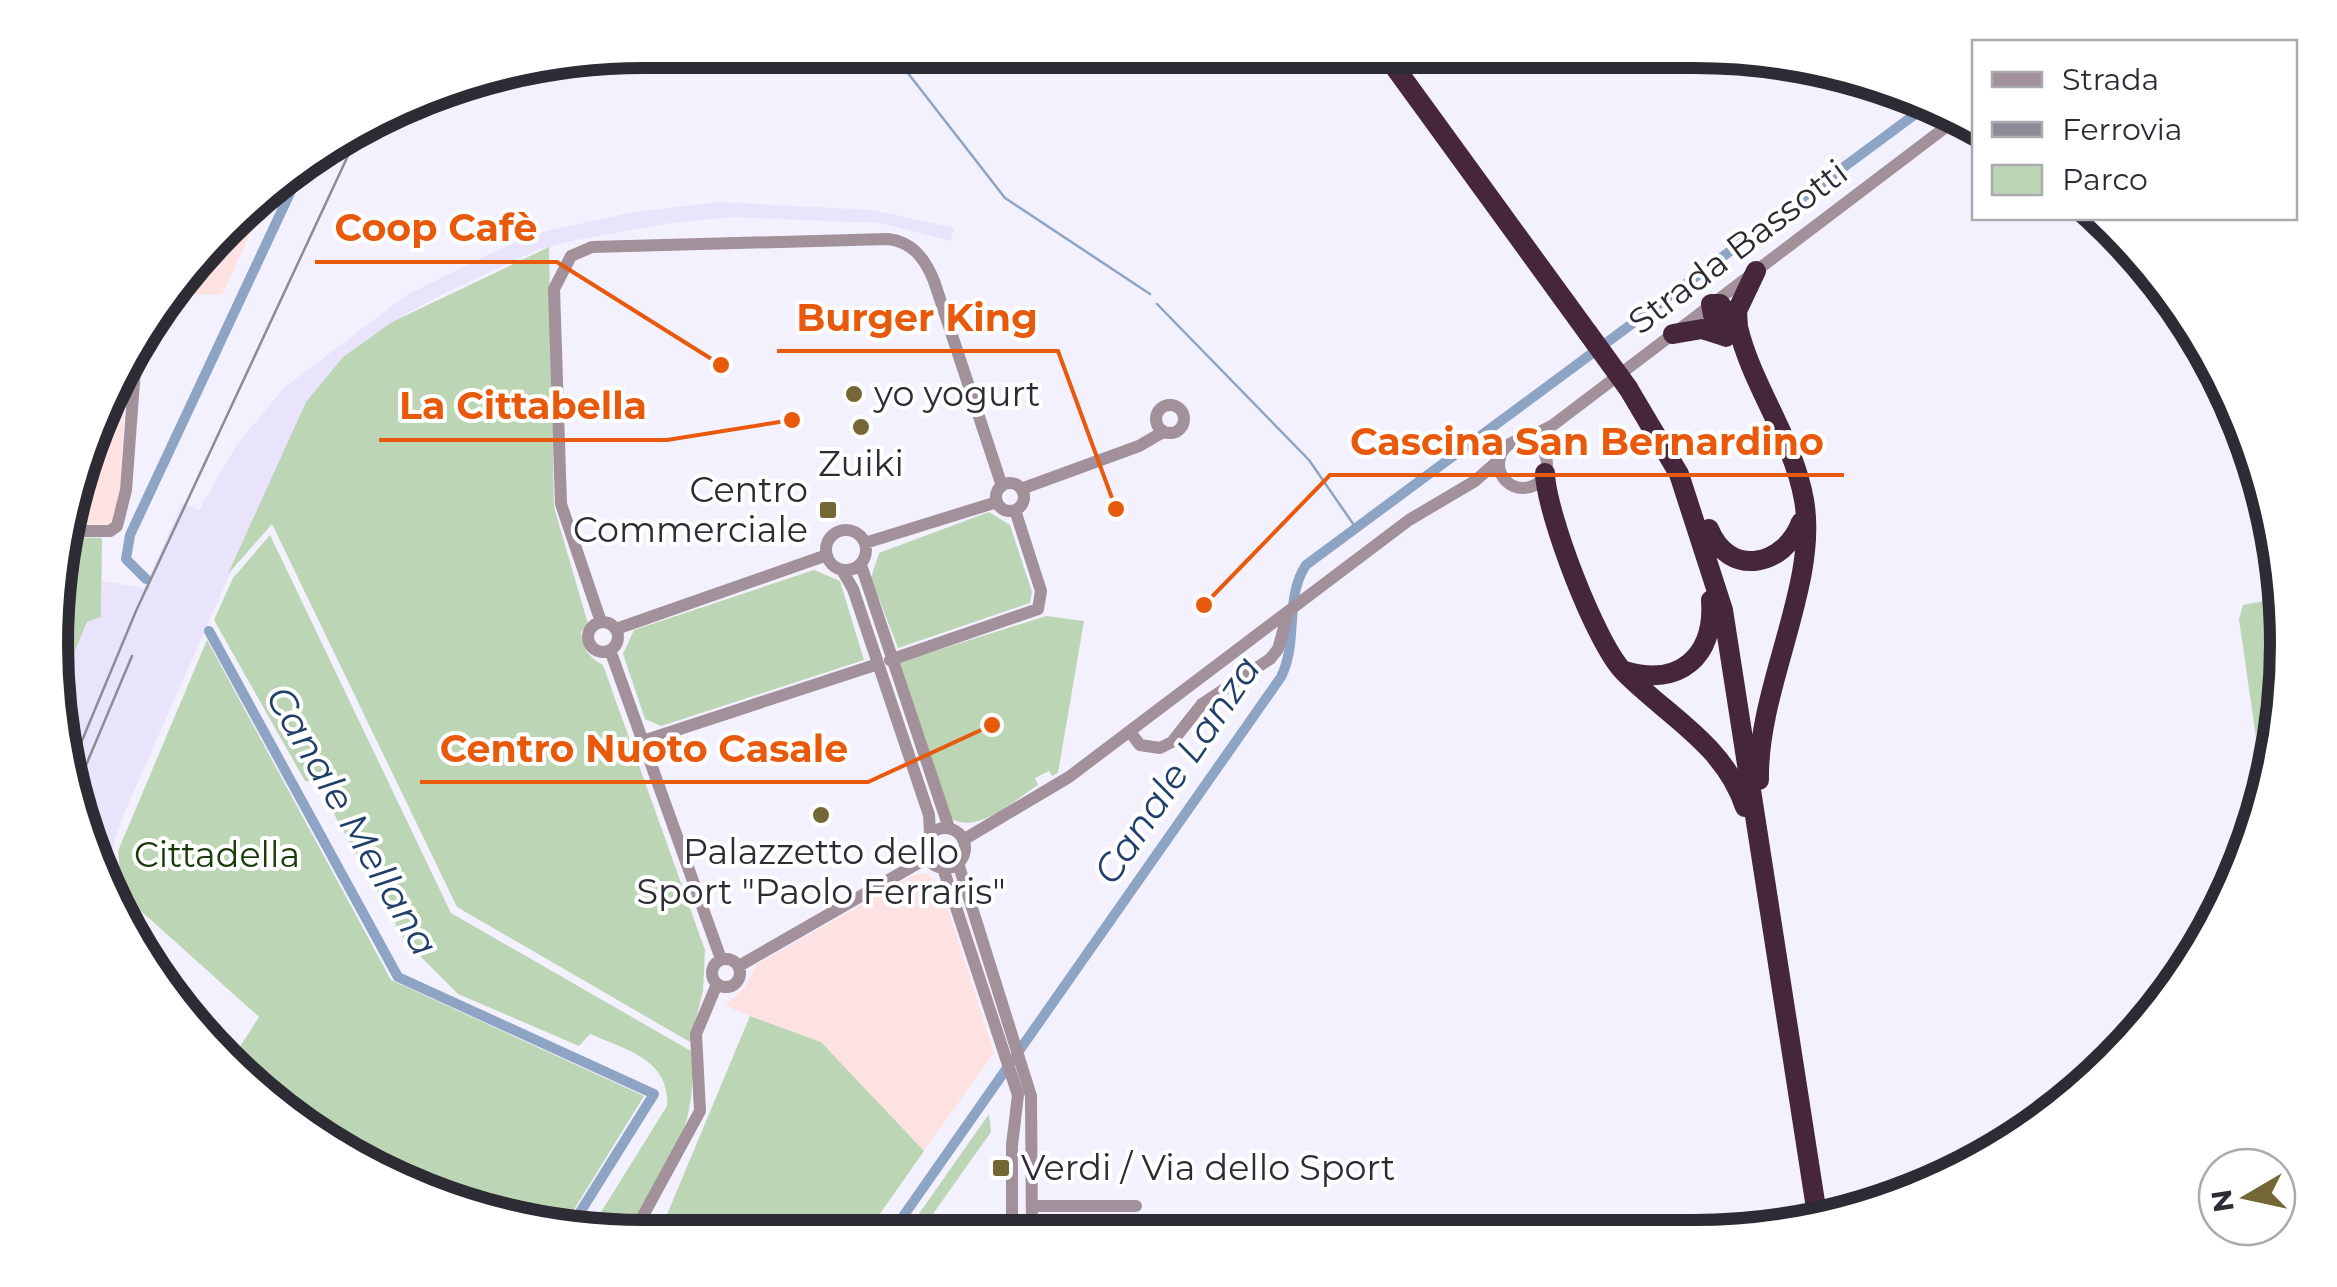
<svg xmlns="http://www.w3.org/2000/svg" width="2337" height="1287" font-family="Montserrat,sans-serif">
  <style>
    .industrial { fill: #fde2e1 }
    .built { fill: #e9e3fc }
    .green { fill: #bcd5b4 }
    .lines { fill: none; stroke-linecap: round; stroke-linejoin: round }
    .stream { stroke: #8da4c5; stroke-width: 2.5 }
    .canal { stroke: #8da4c5; stroke-width: 10 }
    .minor { stroke: #a2909a; stroke-width: 12 }
    .highway { stroke: #45263a; stroke-width: 20 }
    .rail { stroke: #8e8b97; stroke-width: 2.5 }
    .highway-bridge { stroke: #45263a; stroke-width: 20 }
    .poi-dot { fill: #756735; stroke: #fff; stroke-width: 4 }
    .labels { text-anchor: middle; stroke-width: 8; stroke-linejoin: round; paint-order: stroke }
    .street-label { font-size: 35px; fill: #2d2b34; stroke: #fff }
    .poi-label { font-size: 35px; fill: #2d2b34; stroke: #fff; text-anchor: start }
    .park-label { font-size: 35px; fill: #193a09; stroke: #fff }
    .water-label { font-size: 38px; font-style: italic; fill: #203f6b; stroke: #fff }
    .rim { fill: none; stroke: #2d2b34; stroke-width: 12 }
    .leader { fill: none; stroke: #e8590c; stroke-width: 4 }
    .callout-dot { fill: #e8590c; stroke: #fff; stroke-width: 4 }
    .callout-label { font-size: 38px; text-anchor: middle; font-weight: bold; fill: #e8590c; stroke: #fff; stroke-width: 8; stroke-linejoin: round; paint-order: stroke }
  </style>
  <rect width="100%" height="100%" fill="#f4f1ff"/>
  <!-- industrial -->
  <path class="industrial" d="M275,180L222,295L168,294Z
    M127,363L120,486L113,524L67,525L70,490Z
    M926,873L941,887L994,1053L924,1151L821,1042L725,1006L745,987L757,964L912,876Z"/>
  <!-- built -->
  <path class="built" d="M720,202L872,210L955,228L950,241L881,223L734,217L671,223L577,240L537,250L445,293L392,322L343,357L306,402L122,818L112,850V898L95,871L55,699L88,621L101,617L102,581L144,588L182,503L199,510L237,444L284,388L405,296L512,243L550,230L635,212Z"/>
  <!-- green -->
  <path class="green" d="M549,247L554,507L588,624L581,632C583,650 588,656 603,665L705,950L703,991L690,1042L457,907L272,524L228,574L306,402L343,357L392,322Z
    M989,512L1010,525L1032,592L1030,603L898,648L871,578L879,553Z
    M270,535L451,913L691,1051C700,1132 664,1168 626,1236L588,1233L667,1106C670,1059 626,1050 590,1034L579,1046L458,994L405,941L316,782L305,781L214,620L233,578Z
    M66,537L102,538L101,617L87,622L55,699L51,683Z
    M814,570L840,581L864,660L661,726L645,719L623,654L634,630Z
    M2274,599L2282,720L2262,780L2239,619L2243,605Z
    M1046,616L1084,621L1058,773L1052,776L1049,771L1035,778L1038,785C1014,800 976,837 949,817L900,662Z
    M207,640L391,980L644,1096L562,1229L489,1217L394,1177L405,1164L379,1171L347,1158L230,1062L259,1017L122,894L118,851Z
    M750,1016L821,1042L924,1151L865,1235L658,1236Z
    M989,1114L991,1132L918,1235H904Z"/>
  <g class="lines">
    <!-- stream -->
    <path class="stream" d="M890,50L1005,198L1150,294
      M1157,304L1309,460L1356,528"/>
    <!-- canal -->
    <path class="canal" d="M146,579L126,559L130,535L305,161
      M209,631L398,977L654,1094L569,1230
      M890,1235L1281,677C1299,641 1284,598 1306,565L1929,104"/>
    <!-- minor -->
    <path class="minor" d="M1156 419a14 14 0 1 1 28 0a14 14 0 1 1-28 0Z
      M1524,440L1553,425L1959,117
      M1499 464a24 24 0 1 1 48 0a24 24 0 1 1-48 0Z
      M996 497a14 14 0 1 1 28 0a14 14 0 1 1-28 0Z
      M1021,489L1139,446L1163,432
      M826 550a20 20 0 1 1 40 0a20 20 0 1 1-40 0Z
      M66,531H110L117,526L126,490L137,342
      M865,543L997,502
      M861,565L949,828
      M842,570L853,589L929,815L930,834
      M601,622L561,504L554,289L571,256L592,247L888,239C913,242 925,259 934,281L1002,486
      M588 637a15 15 0 1 1 30 0a15 15 0 1 1-30 0Z
      M616,629L827,555
      M610,650L721,959
      M890,660L1038,609L1041,591L1015,510
      M1130,732L1140,745L1160,748L1172,742L1202,704L1270,659L1278,649L1287,617
      M643,741L878,664
      M925 848a20 20 0 1 1 40 0a20 20 0 1 1-40 0Z
      M963,840L1069,777L1409,520L1475,481L1500,459
      M958,863L1031,1096L1032,1234
      M943,868L1018,1095L1012,1145V1234
      M712 973a14 14 0 1 1 28 0a14 14 0 1 1-28 0Z
      M739,966L927,858
      M387,1174L407,1169
      M1032,1206H1136
      M632,1236L700,1111L696,1034L717,984"/>
    <!-- highway -->
    <path class="highway" d="M1383,51L1588,333
      M1756,271L1737,311L1738,327C1752,386 1793,438 1804,500C1819,584 1757,688 1759,780
      M1673,334L1702,329L1724,336
      M1726,337L1715,326L1711,304H1720L1738,327
      M1628,388L1679,474L1723,610L1818,1221
      M1545,473C1546,513 1596,644 1624,672C1667,716 1724,744 1745,807
      M1709,529C1729,578 1784,567 1801,522
      M1625,671C1679,687 1715,657 1711,600"/>
    <!-- rail -->
    <path class="rail" d="M71,767L136,611L359,132
      M76,789L132,656"/>
    <!-- highway-bridge -->
    <path class="highway-bridge" d="M1588,333L1628,388"/>
  </g>
  <!-- markers -->
  <g class="poi-dot">
    <circle cx="854" cy="394" r="10"/>
    <circle cx="861" cy="427" r="10"/>
    <rect x="818" y="500" width="20" height="20" rx="5"/>
    <circle cx="821" cy="815" r="10"/>
    <rect x="991" y="1158" width="20" height="20" rx="5"/>
  </g>
  <g class="labels">
    <!-- street labels -->
    <g class="street-label">
      <text transform="translate(1738 247) rotate(-37)" y="12">Strada Bassotti</text>
    </g>
    <!-- poi labels -->
    <g class="poi-label">
      <text x="874" y="406">yo yogurt</text>
      <text x="861" y="476" text-anchor="middle">Zuiki</text>
      <text x="808" y="502" text-anchor="end">Centro<tspan x="808" dy="40">Commerciale</tspan></text>
      <text x="821" y="864" text-anchor="middle">Palazzetto dello<tspan x="821" dy="40">Sport "Paolo Ferraris"</tspan></text>
      <text x="1021" y="1180">Verdi / Via dello Sport</text>
    </g>
    <!-- park labels -->
    <g class="park-label">
      <text x="217" y="867">Cittadella</text>
    </g>
    <!-- water labels -->
    <g class="water-label">
      <text transform="translate(1177 770) rotate(-56)" y="13">Canale Lanza</text>
      <text transform="translate(352 821) rotate(60)" y="13">Canale Mellana</text>
    </g>
  </g>
  <!-- crop -->
  <path d="M0 0H2337V1287H0ZM644 68H1694A576 576 0 0 1 2270 644V644A576 576 0 0 1 1694 1220H644A576 576 0 0 1 68 644V644A576 576 0 0 1 644 68Z" fill="#fff" fill-rule="evenodd"/>
  <path class="rim" d="M644 68H1694A576 576 0 0 1 2270 644V644A576 576 0 0 1 1694 1220H644A576 576 0 0 1 68 644V644A576 576 0 0 1 644 68Z"/>
  <!-- callouts -->
  <path class="leader" d="M721 365L557 262H315M1116 509L1058 351H777M792 420L667 440H379M1204 605L1330 475H1844M992 725L868 782H420"/>
  <g class="callout-dot">
    <circle cx="721" cy="365" r="10"/>
    <circle cx="1116" cy="509" r="10"/>
    <circle cx="792" cy="420" r="10"/>
    <circle cx="1204" cy="605" r="10"/>
    <circle cx="992" cy="725" r="10"/>
  </g>
  <g class="callout-label">
    <text x="436" y="241">Coop Cafè</text>
    <text x="917" y="331">Burger King</text>
    <text x="523" y="419">La Cittabella</text>
    <text x="1587" y="455">Cascina San Bernardino</text>
    <text x="644" y="762">Centro Nuoto Casale</text>
  </g>
  <!-- legend -->
  <rect x="1972" y="40" width="325" height="180" fill="#ffffff" stroke="#abaaae" stroke-width="2.5"/>
  <rect x="1992" y="72" width="50" height="15" fill="#a2909a" stroke="#abaaae" stroke-width="2.5"/>
  <text x="2062" y="90" font-size="30" fill="#2d2b34">Strada</text>
  <rect x="1992" y="122" width="50" height="15" fill="#8e8b97" stroke="#abaaae" stroke-width="2.5"/>
  <text x="2062" y="140" font-size="30" fill="#2d2b34">Ferrovia</text>
  <rect x="1992" y="165" width="50" height="30" fill="#bcd5b4" stroke="#abaaae" stroke-width="2.5"/>
  <text x="2062" y="190" font-size="30" fill="#2d2b34">Parco</text>
  <!-- north arrow -->
  <g transform="translate(2247 1197) rotate(261)"><circle r="48" fill="#ffffff" stroke="#abaaae" stroke-width="2.5"/>
  <path d="M0-8L18 38L0 25L-18 38Z" fill="#756735"/>
  <text y="-15" font-size="28" font-weight="bold" text-anchor="middle" fill="#2d2b34">N</text>
  </g>
</svg>
